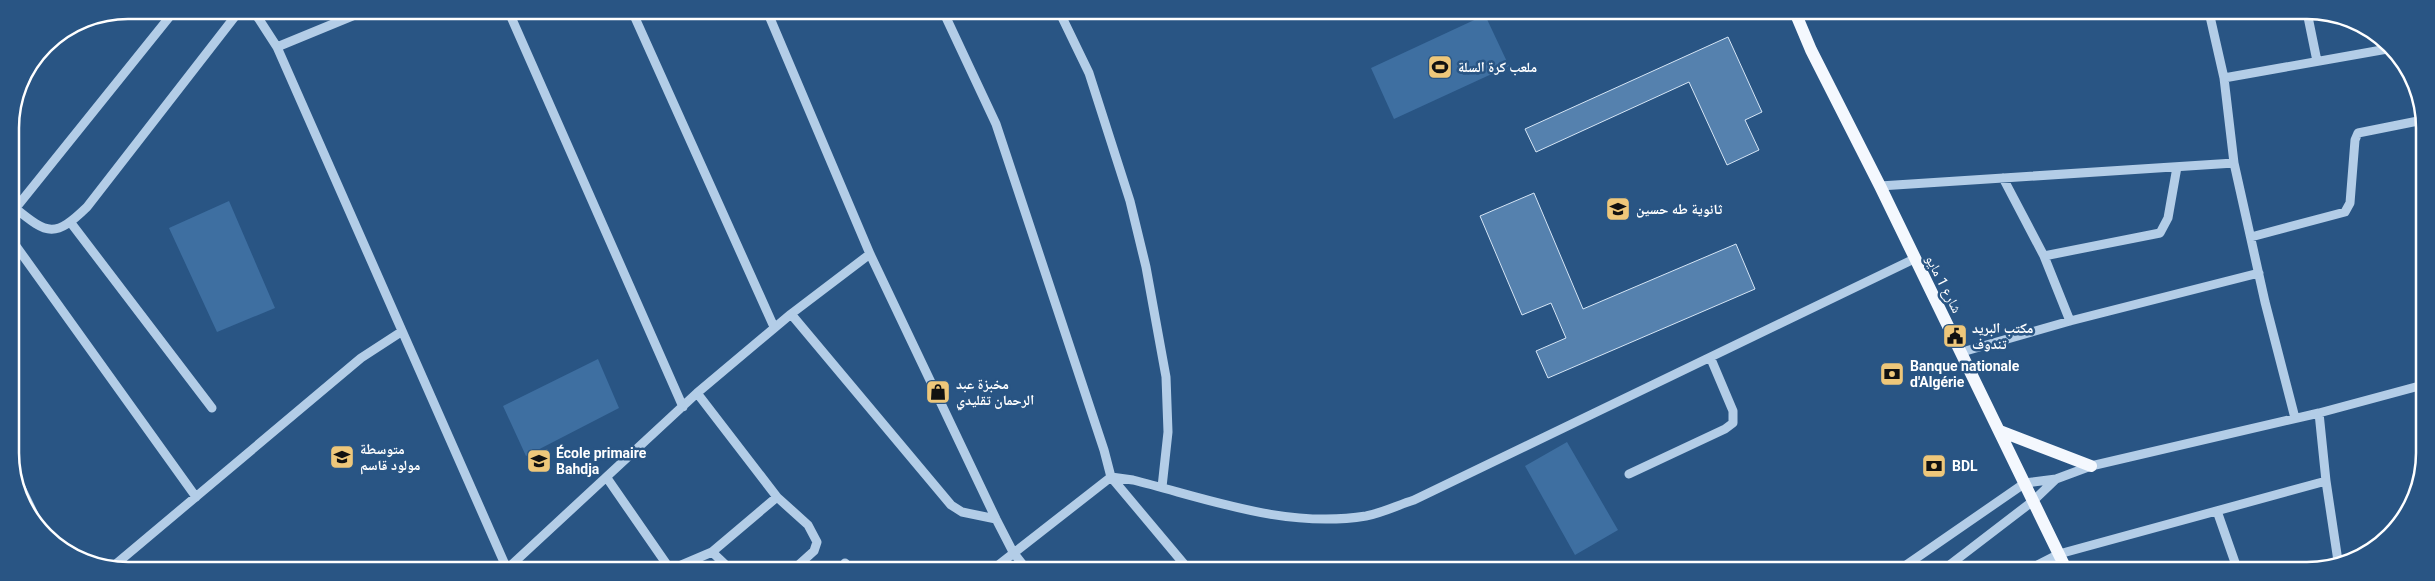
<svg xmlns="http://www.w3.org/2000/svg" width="2435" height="581" font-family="Roboto,'Noto Naskh Arabic',sans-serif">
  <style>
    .green { fill: #3e6fa1 }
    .building { fill: #5581ae; stroke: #d6e6f6 }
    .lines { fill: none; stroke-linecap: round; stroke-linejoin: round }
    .minor { stroke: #b3cde7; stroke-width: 9 }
    .major { stroke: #f4f8fe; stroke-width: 12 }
    .labels { text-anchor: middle; stroke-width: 5; stroke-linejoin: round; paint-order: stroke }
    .poi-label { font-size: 14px; font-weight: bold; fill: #fff; stroke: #295584; text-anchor: start }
    .street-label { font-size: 14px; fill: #fff; stroke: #295584 }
    .rim { fill: none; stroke: #fff; stroke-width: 2.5 }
  </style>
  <rect width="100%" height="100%" fill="#295584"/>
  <!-- green -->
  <path class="green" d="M1485,15L1509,66L1394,119L1371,68Z
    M229,201L275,308L217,332L169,228Z
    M598,359L619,408L526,456L503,406Z
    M1567,442L1618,530L1575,555L1525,466Z"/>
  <!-- building -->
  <path class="building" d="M1728,37L1762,112L1745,120L1759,150L1727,165L1689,82L1536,152L1525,129Z
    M1534,193L1583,309L1736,244L1755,289L1548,378L1536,351L1566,338L1551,303L1522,315L1480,216Z"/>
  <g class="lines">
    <!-- minor -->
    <path class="minor" d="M253,10L277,47L507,569
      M508,10L683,407
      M632,11L774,327
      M767,11L870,254L996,519L1013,552L1027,570
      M943,11L996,124L1104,450L1111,477L1133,480C1209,499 1286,529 1366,516C1382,513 1398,505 1414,500L1914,259
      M1059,11L1089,73L1130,201L1146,267L1166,377L1168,432L1162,487
      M2209,12L2224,78L2234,163L2265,302L2295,418
      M2307,12L2317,61
      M277,47L367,10
      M2224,78L2393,48
      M2003,178L2044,256L2070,321
      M1880,186L2234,163
      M15,208C48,235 55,238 87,207L240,10
      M11,214L175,10
      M71,223L212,408
      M2251,237L2345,212L2350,203L2355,140L2358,133L2423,120
      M11,239L196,497
      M2044,256L2160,233L2168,218L2177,167
      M791,314L951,505L962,512L996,519
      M1962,352L2070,321L2259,273
      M697,393L777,497L808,525L817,542L814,551L794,569
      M2319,413L2326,481L2338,561
      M12,469L43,533
      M1629,474L1725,429L1733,423V411L1711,359
      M607,478L670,569
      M2217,511L2238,571
      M712,552L730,569
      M845,563L851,569
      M110,569L361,358L401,332
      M507,569L697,393L791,314L870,254
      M672,569L712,552L777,497
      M992,570L1111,477L1189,570
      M1899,570L2025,483L2056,479L2091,466L2319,413L2423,385
      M1943,570L2033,501L2056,479
      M2028,570L2059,554L2326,481"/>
    <!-- major -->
    <path class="major" d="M1795,12L1811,50L1880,186L2067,571
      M2000,431L2091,466"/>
  </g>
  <!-- icons -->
  <defs>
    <symbol id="stadium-square" viewBox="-11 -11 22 22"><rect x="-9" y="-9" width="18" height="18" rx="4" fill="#eec77a" stroke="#295584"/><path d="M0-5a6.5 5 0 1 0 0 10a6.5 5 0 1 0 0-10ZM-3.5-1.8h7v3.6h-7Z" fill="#111"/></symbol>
    <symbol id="school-square" viewBox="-11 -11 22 22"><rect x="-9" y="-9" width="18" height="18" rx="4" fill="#eec77a" stroke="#295584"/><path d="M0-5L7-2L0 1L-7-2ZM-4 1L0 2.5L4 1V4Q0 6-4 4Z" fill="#111"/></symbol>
    <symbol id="civic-square" viewBox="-11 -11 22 22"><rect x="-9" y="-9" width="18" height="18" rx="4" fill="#eec77a" stroke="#295584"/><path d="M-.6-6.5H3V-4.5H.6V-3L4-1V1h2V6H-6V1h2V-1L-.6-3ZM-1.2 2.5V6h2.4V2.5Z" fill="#111"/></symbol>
    <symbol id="bank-square" viewBox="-11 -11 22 22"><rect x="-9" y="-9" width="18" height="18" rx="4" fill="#eec77a" stroke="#295584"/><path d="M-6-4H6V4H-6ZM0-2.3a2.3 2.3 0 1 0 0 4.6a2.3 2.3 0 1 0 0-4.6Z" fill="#111"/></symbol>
    <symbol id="shop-square" viewBox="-11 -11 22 22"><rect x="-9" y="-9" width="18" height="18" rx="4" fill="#eec77a" stroke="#295584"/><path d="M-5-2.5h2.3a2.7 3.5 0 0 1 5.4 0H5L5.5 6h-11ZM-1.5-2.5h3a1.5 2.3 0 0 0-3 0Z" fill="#111"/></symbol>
  </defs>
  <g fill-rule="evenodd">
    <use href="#stadium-square" x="1426" y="53" width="28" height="28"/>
    <use href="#school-square" x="1604" y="195" width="28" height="28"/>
    <use href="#civic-square" x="1941" y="322" width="28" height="28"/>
    <use href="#bank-square" x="1878" y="360" width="28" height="28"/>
    <use href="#shop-square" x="924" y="378" width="28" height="28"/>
    <use href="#school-square" x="328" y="443" width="28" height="28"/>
    <use href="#school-square" x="525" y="447" width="28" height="28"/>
    <use href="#bank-square" x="1920" y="452" width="28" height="28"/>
  </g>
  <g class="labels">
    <!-- poi labels -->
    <g class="poi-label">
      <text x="1458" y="72">ملعب كرة السلة</text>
      <text x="1636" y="214">ثانوية طه حسين</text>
      <text x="1972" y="333">مكتب البريد<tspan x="1972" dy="16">تندوف</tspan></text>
      <text x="1910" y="371">Banque nationale<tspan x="1910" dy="16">d'Algérie</tspan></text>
      <text x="956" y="389">مخبزة عبد<tspan x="956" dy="16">الرحمان تقليدي</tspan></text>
      <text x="360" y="454">متوسطة<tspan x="360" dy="16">مولود قاسم</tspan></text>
      <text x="556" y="458">École primaire<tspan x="556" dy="16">Bahdja</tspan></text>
      <text x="1952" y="471">BDL</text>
    </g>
    <!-- street labels -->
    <g class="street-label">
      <text transform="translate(1944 284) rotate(63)" y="5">شارع 1 مايو</text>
    </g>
  </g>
  <!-- crop -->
  <path d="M0 0H2435V581H0ZM128 19H2307A109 109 0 0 1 2416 128V453A109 109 0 0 1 2307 562H128A109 109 0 0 1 19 453V128A109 109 0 0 1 128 19Z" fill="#295584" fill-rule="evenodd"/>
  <path class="rim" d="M128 19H2307A109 109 0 0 1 2416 128V453A109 109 0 0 1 2307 562H128A109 109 0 0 1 19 453V128A109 109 0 0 1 128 19Z"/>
</svg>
